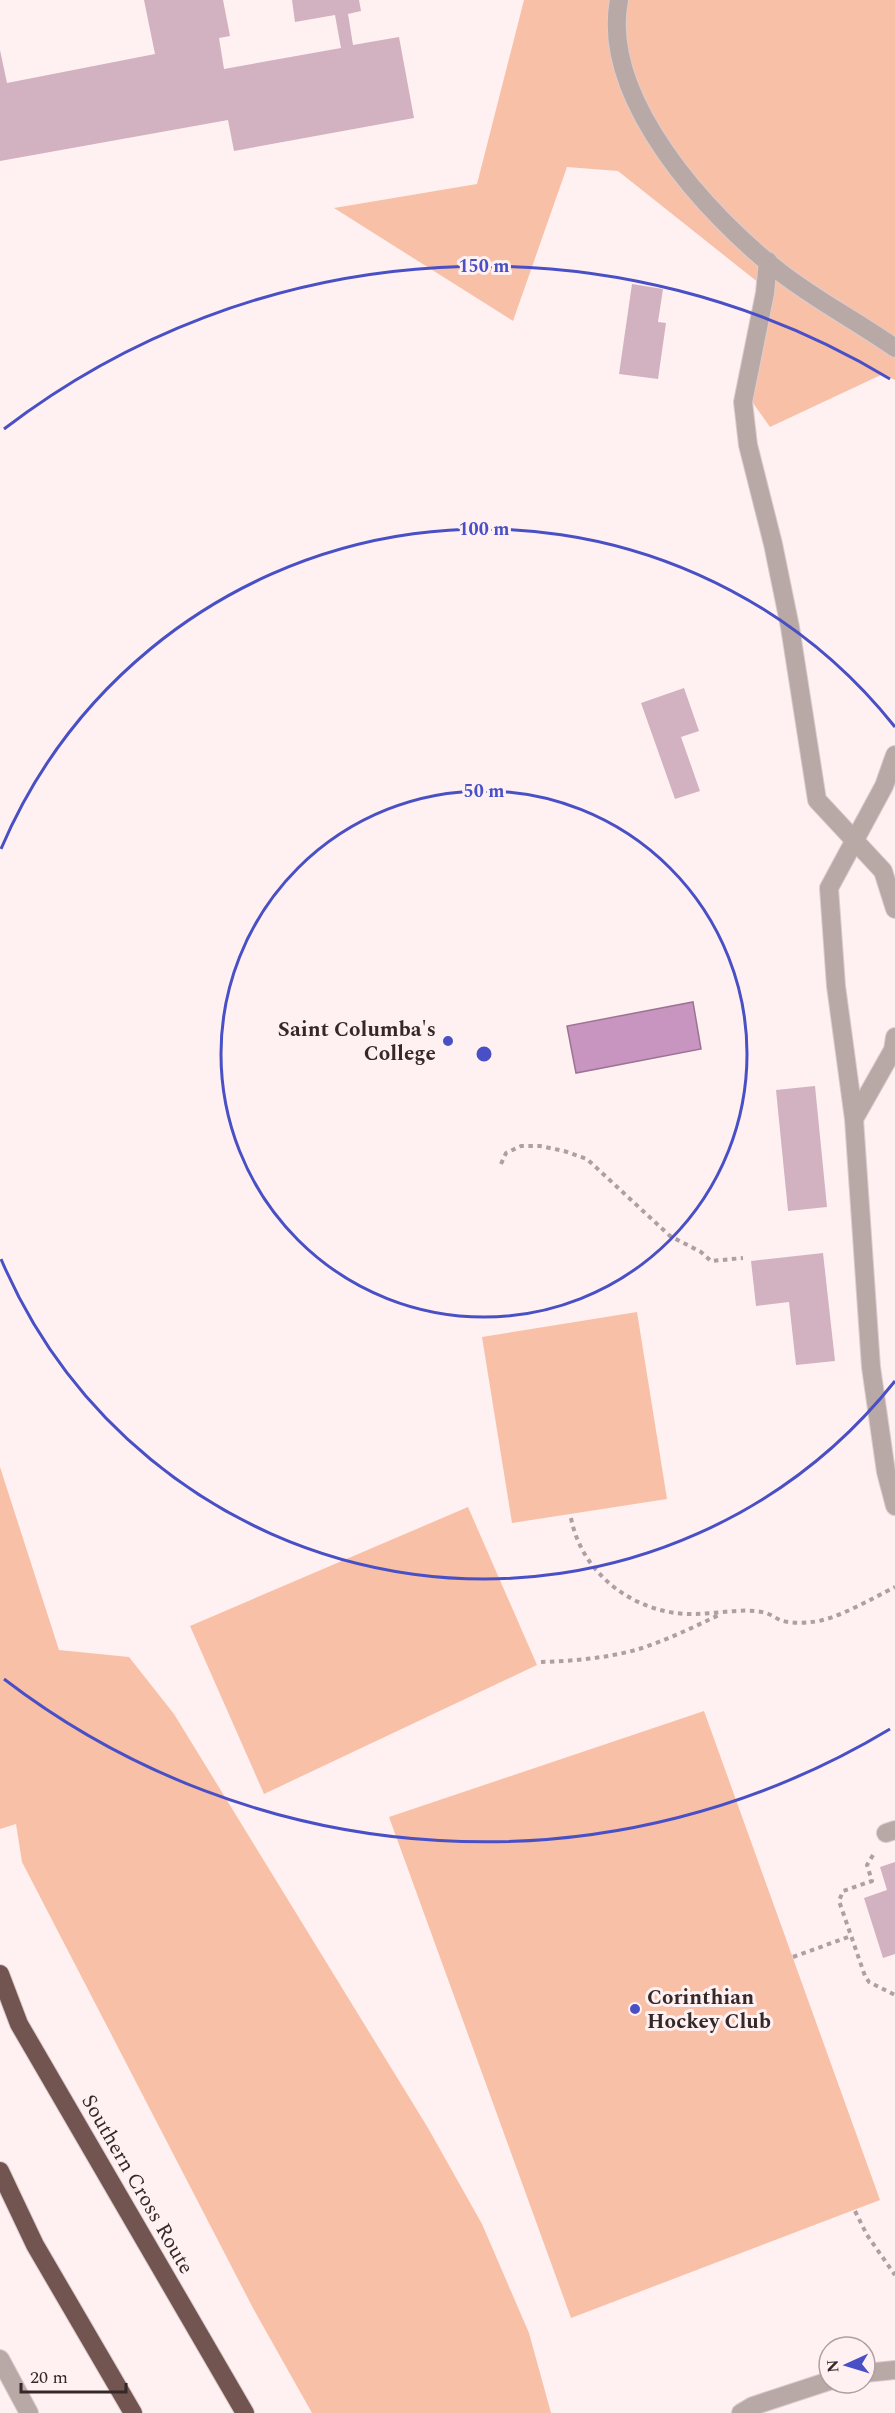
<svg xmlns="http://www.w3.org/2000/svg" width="895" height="2413" font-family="Spectral,serif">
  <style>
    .green { fill: #f8c1a7 }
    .water { fill: #c895c0; stroke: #9c7493; stroke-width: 1.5 }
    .building { fill: #d2b2c0 }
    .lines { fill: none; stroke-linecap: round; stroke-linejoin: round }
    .lane-casing { stroke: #dbccce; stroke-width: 20 }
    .street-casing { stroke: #dbccce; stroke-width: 20 }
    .highway-casing { stroke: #dbccce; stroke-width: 20 }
    .path { stroke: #aea0a1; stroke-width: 4; stroke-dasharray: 4.5 4.5; stroke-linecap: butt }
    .lane { stroke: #b8a9a7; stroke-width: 18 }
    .street { stroke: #b8a9a7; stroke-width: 18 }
    .highway { stroke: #725450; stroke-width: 18 }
    .ring { fill: none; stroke: #4950c5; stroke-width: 3 }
    .poi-dot { fill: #4950c5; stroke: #fff0f2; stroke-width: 2 }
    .labels { text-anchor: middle; stroke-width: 6; stroke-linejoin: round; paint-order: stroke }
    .poi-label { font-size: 21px; font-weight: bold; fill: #352829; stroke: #fff0f2; text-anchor: end }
    .street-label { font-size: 21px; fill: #352829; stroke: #fff0f2 }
    .centre { fill: #4950c5; stroke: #fff0f2; stroke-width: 3 }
    .ring-label { font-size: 18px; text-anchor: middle; font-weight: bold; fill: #4950c5; stroke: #fff0f2; stroke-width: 6; stroke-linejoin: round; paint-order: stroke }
  </style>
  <rect width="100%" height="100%" fill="#fff0f2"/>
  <!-- green -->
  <path class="green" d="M524,0H895V380L883,374L770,427L743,389L769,291L618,171L567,167L513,321L334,208L477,184Z
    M637,1312L667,1499L512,1523L482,1337Z
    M0,1467L59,1650L129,1657L174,1714L428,2128L482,2224L529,2333L551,2413H312L254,2310L22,1862L16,1824L0,1829Z
    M468,1507L537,1665L264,1794L190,1626Z
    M704,1711L880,2200L571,2318L389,1817Z"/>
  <!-- water -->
  <path class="water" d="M693,1002L701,1049L576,1073L567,1026Z"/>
  <!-- building -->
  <path class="building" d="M144,0H223L230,36L219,38L224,69L341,48L335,15L295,22L292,0H359L361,11L348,14L353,45L399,37L414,118L234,151L228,120L0,161V50L7,83L155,54Z
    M632,284L663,289L658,322L666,323L658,379L619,374Z
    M684,688L699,731L681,737L700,791L675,799L641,703Z
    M815,1086L827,1207L788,1211L776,1090Z
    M823,1253L835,1361L796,1365L789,1302L756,1306L751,1261Z
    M895,1862V1954L883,1958L864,1898L887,1890L880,1867Z"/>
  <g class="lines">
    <defs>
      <path id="lane" d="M619,0C600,99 708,216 780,272C816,300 858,322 895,348
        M768,261L765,293L743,402L748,445L773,544L790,627L817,800L883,871L895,909
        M895,755L884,786L829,888L836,986L854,1119L871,1367L886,1472L895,1506
        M854,1119L893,1050L895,1037
        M886,1833L895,1830
        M865,2373L895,2370
        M741,2413L753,2406L829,2381"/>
      <path id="street" d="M0,2359L29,2413"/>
      <path id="highway" d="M0,1974L19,2024L245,2413
        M0,2171L35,2245L133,2413"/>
    </defs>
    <!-- lane casing -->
    <use href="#lane" class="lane-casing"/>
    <!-- street casing -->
    <use href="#street" class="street-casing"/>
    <!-- highway casing -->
    <use href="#highway" class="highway-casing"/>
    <!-- path -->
    <path class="path" d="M501,1164L506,1153L521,1146H540L564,1151L587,1159L670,1236L701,1252L711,1261L743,1258
      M571,1518C582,1575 636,1615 694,1614C716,1614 740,1608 762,1612C770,1613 776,1619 783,1621C791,1623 803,1623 811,1622C834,1621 873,1598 895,1587
      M541,1662C573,1661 608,1658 639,1649C667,1640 694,1627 721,1614
      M873,1855L867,1865L872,1881L843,1891L839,1901L865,1976L869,1982L895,1995
      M793,1957L851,1936
      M855,2211L867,2235L895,2275"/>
    <!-- lane -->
    <use href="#lane" class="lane"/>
    <!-- street -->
    <use href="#street" class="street"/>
    <!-- highway -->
    <use href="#highway" class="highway"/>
  </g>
  <!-- distance rings -->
  <g class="ring">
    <circle cx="484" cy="1054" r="263"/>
    <path d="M895 1381A525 525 0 0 1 1 1259M1 849A525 525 0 0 1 895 727"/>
    <path d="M890 1729A788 788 0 0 1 4 1679M4 429A788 788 0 0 1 890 379"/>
  </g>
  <!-- markers -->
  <g class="poi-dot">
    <circle cx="448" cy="1041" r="6"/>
    <circle cx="635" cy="2009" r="6"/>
  </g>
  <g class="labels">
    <!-- poi labels -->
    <g class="poi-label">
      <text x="436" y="1036">Saint Columba's<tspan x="436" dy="24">College</tspan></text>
      <text x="647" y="2004" text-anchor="start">Corinthian<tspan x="647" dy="24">Hockey Club</tspan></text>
    </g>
    <!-- street labels -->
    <g class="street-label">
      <text transform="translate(138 2184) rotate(60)" y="7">Southern Cross Route</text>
    </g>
  </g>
  <circle cx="484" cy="1054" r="9" class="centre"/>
  <g class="ring-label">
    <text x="484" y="272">150 m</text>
    <text x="484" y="535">100 m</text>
    <text x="484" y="797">50 m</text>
  </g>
  <!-- north arrow -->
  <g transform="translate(847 2365) rotate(266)"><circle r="28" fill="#fff0f2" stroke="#aea0a2" stroke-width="1.5"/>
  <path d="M0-4.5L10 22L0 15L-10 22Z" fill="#4950c5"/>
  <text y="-9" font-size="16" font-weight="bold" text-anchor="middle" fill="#352829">N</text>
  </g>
  <!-- scale -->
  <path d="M21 2383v9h105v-9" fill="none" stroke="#352829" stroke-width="3"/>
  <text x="30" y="2383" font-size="18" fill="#352829" stroke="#fff0f2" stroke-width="4.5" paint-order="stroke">20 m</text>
</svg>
